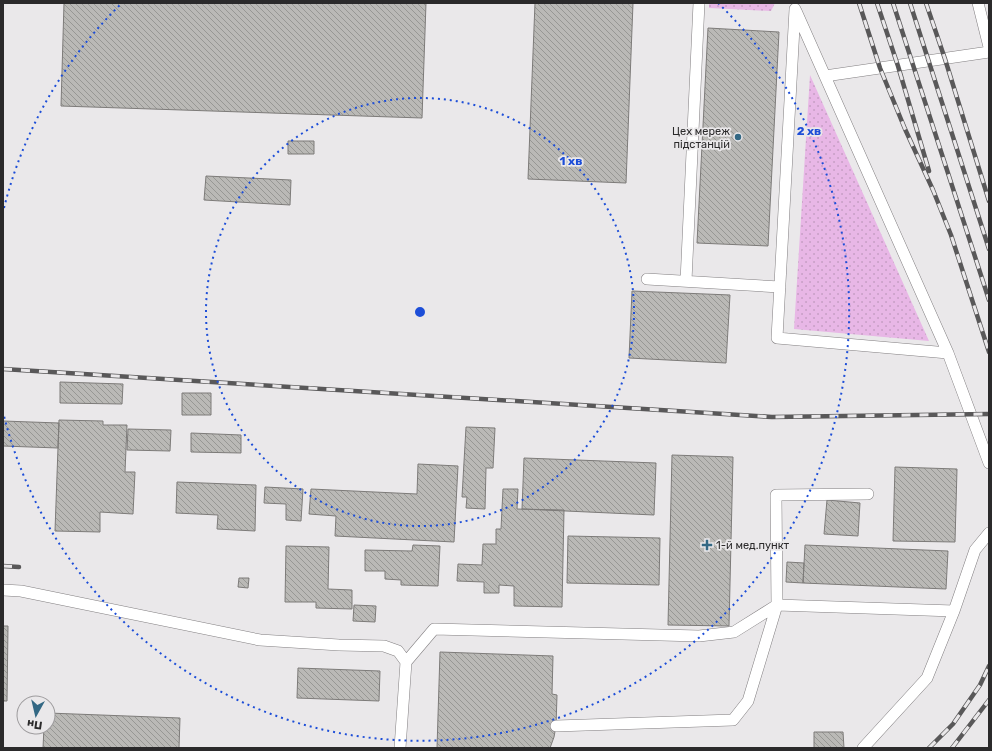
<svg xmlns="http://www.w3.org/2000/svg" width="992" height="751" font-family="Rubik,sans-serif">
  <style>
    .grass { fill: url(#grass-dots) }
    .building { fill: url(#building-back-hatch); stroke: #7d7b79 }
    .lines { fill: none; stroke-linecap: round; stroke-linejoin: round }
    .lane-casing { stroke: #827f81; stroke-width: 12 }
    .lane { stroke: #fff; stroke-width: 11 }
    .rail-casing { stroke: #595859; stroke-width: 4.5 }
    .rail { stroke: #eae8ea; stroke-width: 3; stroke-dasharray: 9; stroke-linecap: butt }
    .ring { fill: none; stroke: #1d4ed8; stroke-width: 2; stroke-dasharray: 2 4 }
    .poi-dot { fill: #336884; stroke: #eae8ea; stroke-width: 1.5 }
    .labels { text-anchor: middle; stroke-width: 3.5; stroke-linejoin: round; paint-order: stroke }
    .poi-label { font-size: 11px; fill: #2b2a2b; stroke: #eae8ea; text-anchor: end }
    .centre { fill: #1d4ed8; stroke: #eae8ea; stroke-width: 2 }
    .ring-label { font-size: 12px; text-anchor: middle; font-weight: bold; fill: #1d4ed8; stroke: #eae8ea; stroke-width: 3.5; stroke-linejoin: round; paint-order: stroke }
  </style>
  <defs>
    <pattern id="grass-dots" width="8" height="8" patternUnits="userSpaceOnUse"><rect width="8" height="8" fill="#e8b7e6"/><path d="M2 2h.1M6 6h.1" fill="none" stroke="#c79ec5" stroke-width="1.8" stroke-linecap="round"/></pattern>
    <pattern id="building-back-hatch" width="6" height="6" patternUnits="userSpaceOnUse"><rect width="6" height="6" fill="#bab9b6"/><path d="M-1 5l2 2M0 0l6 6M5-1l2 2" fill="none" stroke="#979794"/></pattern>
  </defs>
  <rect width="100%" height="100%" fill="#eae8ea"/>
  <!-- grass -->
  <path class="grass" d="M709,3H775L771,11L709,8Z
    M810,75L929,341L794,329Z"/>
  <!-- building -->
  <path class="building" d="M64,3H426L422,118L61,106Z
    M535,3H633L626,183L528,179Z
    M708,28L779,32L768,246L697,243Z
    M288,141H314V154H288Z
    M206,176L291,180L290,205L204,200Z
    M632,291L730,295L726,363L629,358Z
    M60,382L123,384L122,404L60,403Z
    M182,393H211V415H182Z
    M59,420L103,421V425H127L125,472H135L133,514L100,512V532L55,531Z
    M3,421L59,423L58,448L3,446Z
    M466,427L495,428L493,468H486L485,509L466,508L467,497H462Z
    M128,429L171,430L170,451L127,450Z
    M191,433L241,435V453L191,452Z
    M672,455L733,457L729,626L668,625Z
    M524,458L656,463L654,515L522,509Z
    M418,464L458,466L454,542L335,536L336,516L309,514L311,489L417,494Z
    M895,467L957,469L955,542L893,541Z
    M177,482L256,485L255,531L217,529L218,515L176,513Z
    M265,487L303,489L301,521L286,520V504L264,503Z
    M503,489H518L517,509L564,510L562,607L514,606V586L499,585V593H484V582L457,581L458,564L482,565L483,544H496V529H501Z
    M827,500L860,503L858,536L824,534Z
    M568,536L660,538L659,585L567,583Z
    M413,545L440,546L438,586L401,585V580L385,579V571H365V550L412,551Z
    M805,545L948,551L946,589L803,583Z
    M286,546L329,547L328,589L352,590V609L316,608V602H285Z
    M787,562L804,563L803,583L786,582Z
    M239,578H249L248,588L238,587Z
    M354,605L376,606L375,622L353,621Z
    M3,626H8L7,701H3Z
    M440,652L553,656L552,694L557,695L556,726L554,737L550,748H437Z
    M298,668L380,671L379,701L297,698Z
    M48,713L180,718L179,748H43L44,727H48Z
    M814,732H843L844,748H814Z"/>
  <g class="lines">
    <defs>
      <path id="lane" d="M978,3L989,47
        M795,9L777,338L948,353
        M796,11L948,353L989,463
        M825,76L989,52
        M647,279L780,287
        M686,281L699,3
        M3,590L21,591L260,640L339,645L384,646L398,651L406,662L434,629L699,636L734,632L777,605L954,611L975,550L989,533
        M556,726L733,720L748,701L777,605L776,495L868,494
        M400,748L406,662
        M863,748L927,678L954,611"/>
    </defs>
    <!-- lane casing -->
    <use href="#lane" class="lane-casing"/>
    <!-- lane -->
    <use href="#lane" class="lane"/>
    <defs>
      <path id="rail" d="M859,3L880,68L905,129L933,190L951,235L989,352
        M877,3L898,66L929,171
        M893,3L989,300
        M910,3L989,249
        M926,3L945,59L989,201
        M3,369L772,417L989,414
        M3,566L19,567
        M929,748L953,724L980,685L989,666
        M952,748L989,700"/>
    </defs>
    <!-- rail casing -->
    <use href="#rail" class="rail-casing"/>
    <!-- rail -->
    <use href="#rail" class="rail"/>
  </g>
  <!-- distance rings -->
  <g class="ring">
    <circle cx="420" cy="312" r="214"/>
    <path d="M4 208A429 429 0 0 1 122 3M718 3A429 429 0 1 1 4 416"/>
  </g>
  <!-- markers -->
  <g class="poi-dot">
    <circle cx="738" cy="137" r="4"/>
    <path d="M705 539h4v4h4v4h-4v4h-4v-4h-4v-4h4z"/>
  </g>
  <g class="labels">
    <!-- poi labels -->
    <g class="poi-label">
      <text x="730" y="135">Цех мереж<tspan x="730" dy="13">підстанцій</tspan></text>
      <text x="716" y="549" text-anchor="start">1-й мед.пункт</text>
    </g>
  </g>
  <circle cx="420" cy="312" r="6" class="centre"/>
  <g class="ring-label">
    <text x="809" y="135">2 хв</text>
    <text x="571" y="165">1 хв</text>
  </g>
  <!-- border -->
  <rect width="992" height="751" fill="none" stroke="#2b2a2b" stroke-width="8"/>
  <!-- north arrow -->
  <g transform="translate(36 715) rotate(188)"><circle r="19" fill="#eae8ea" stroke="#9e9c9e"/>
  <path d="M0-3L7 15L0 10L-7 15Z" fill="#336884"/>
  <text y="-6" font-size="11" font-weight="bold" text-anchor="middle" fill="#2b2a2b">Пн</text>
  </g>
</svg>
